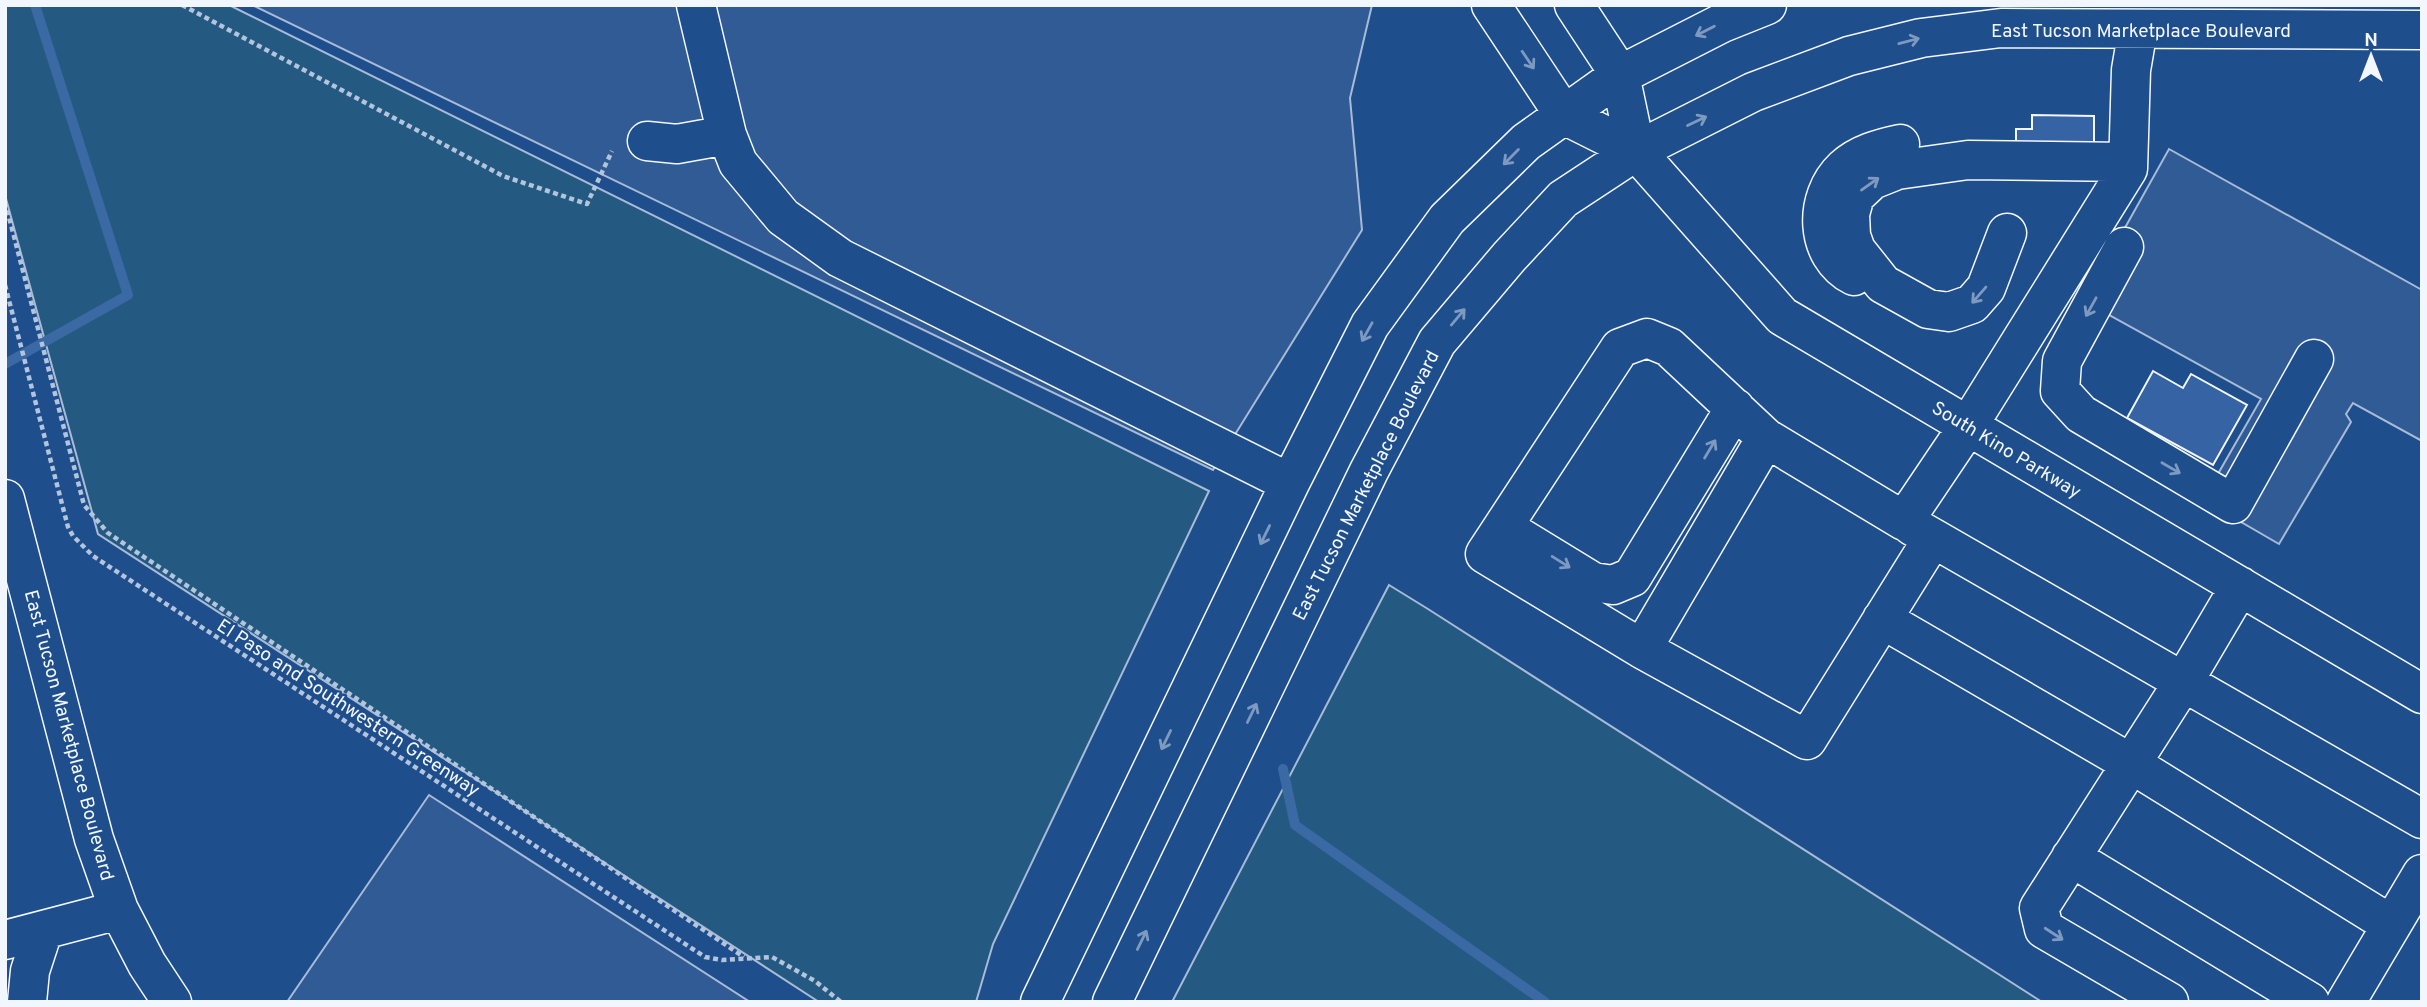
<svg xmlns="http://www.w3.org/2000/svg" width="2427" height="1007" font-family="Overpass,sans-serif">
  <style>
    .green { fill: #245a82; stroke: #a8bbd7; stroke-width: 2 }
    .parking { fill: #305b95; stroke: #a8bbd7; stroke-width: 2 }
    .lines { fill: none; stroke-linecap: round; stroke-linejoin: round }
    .stream { stroke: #3b69a3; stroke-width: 10 }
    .building { fill: #3563a3; stroke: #f2f6ff; stroke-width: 2 }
    .minor-casing { stroke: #f2f6ff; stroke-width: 41 }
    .path { stroke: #b3c4dc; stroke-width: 4.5; stroke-dasharray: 5 3.5; stroke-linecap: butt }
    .minor { stroke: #1f4e8c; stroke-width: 38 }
    .oneway { stroke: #7e9ac0 }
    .labels { text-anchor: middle; stroke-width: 5; stroke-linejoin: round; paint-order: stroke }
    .street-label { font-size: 19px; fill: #f2f6ff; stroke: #1f4e8c }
  </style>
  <rect width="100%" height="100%" fill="#1f4e8c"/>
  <!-- green -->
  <path class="green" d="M5,5H229L1209,491L993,944L976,1002H819L98,534L5,195Z
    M1389,585L1428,609L2042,1002H1172Z"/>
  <!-- parking -->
  <path class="parking" d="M252,5H1372L1350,98L1362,230L1213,470Z
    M2169,149L2422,290V441L2353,403L2346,414L2351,422L2279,544L2203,500L2261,399L2084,301Z
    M429,795L750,1002H287Z"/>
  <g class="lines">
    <!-- stream -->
    <path class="stream" d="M5,364L128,295L35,5
      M1283,769L1295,825L1545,1002"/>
  </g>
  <!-- building -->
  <path class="building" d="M2032,115L2094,116V146L2016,145V129H2032Z
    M2153,371L2183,388L2191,374L2247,405L2213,465L2127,418Z"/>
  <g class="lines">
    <defs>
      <path id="minor" d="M696,5L727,135L738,163L783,217L840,258L1290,483
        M1491,5L1564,115L1636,151L1782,316L2422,694
        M1574,5L1620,75L1636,151
        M647,141L677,144L727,135
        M2007,233L1986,288L1972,304L1949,312L1928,309L1883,284L1856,250L1851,236L1850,214L1855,196L1872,180L1897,170L1968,160L2128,162
        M2124,247L2062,361L2060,391L2081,414L2233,504L2314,359
        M1854,276C1814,256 1813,197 1844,168C1859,154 1881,148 1900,144
        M1766,438L1642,649L1485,554L1620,348L1647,338L1669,347L1766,438L1904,521L1968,426L2128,169L2131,70L2138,29
        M5,499L94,839L119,910L147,964L172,1002
        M1503,527L1593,582L1613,585L1632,577L1735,408
        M1933,538L2422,819
        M1882,619L2130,763L2390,924
        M1642,649L1807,740L1933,538L1912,526
        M2071,857L2310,1002
        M5,940L119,910
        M27,1002L30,971L43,931
        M1040,1002L1290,483L1370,325L1447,219L1526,142L1620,75L1722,23L1767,5
        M1112,1002L1369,471L1437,342L1509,257L1563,199L1636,151L1753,92L1849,56L1921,38L2001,28L2422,30
        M2169,1002L2044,929L2039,908L2184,681L2240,586
        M2346,1002L2422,874"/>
    </defs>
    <!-- minor casing -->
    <use href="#minor" class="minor-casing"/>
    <!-- path -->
    <path class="path" d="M182,5L503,176L587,204L612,151
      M5,202L84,505L108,533L744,957
      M5,285L68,527L73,536L93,556L705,957L722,960L772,957L815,981L841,1002"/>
    <!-- minor -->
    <use href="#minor" class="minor"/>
  </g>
  <!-- one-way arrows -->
  <defs><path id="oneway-shaft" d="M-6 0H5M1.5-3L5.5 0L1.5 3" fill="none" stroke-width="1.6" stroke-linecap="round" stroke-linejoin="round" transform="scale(1.75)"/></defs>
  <g class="oneway">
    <use href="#oneway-shaft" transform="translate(1705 31) rotate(153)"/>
    <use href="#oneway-shaft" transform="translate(1909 41) rotate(-15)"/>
    <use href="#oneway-shaft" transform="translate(1528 60) rotate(56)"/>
    <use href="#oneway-shaft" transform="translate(1697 121) rotate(-26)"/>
    <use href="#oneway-shaft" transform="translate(1511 157) rotate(135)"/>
    <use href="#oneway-shaft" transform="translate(1870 184) rotate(-35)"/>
    <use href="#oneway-shaft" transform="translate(1979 295) rotate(131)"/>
    <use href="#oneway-shaft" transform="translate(2091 307) rotate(119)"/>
    <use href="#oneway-shaft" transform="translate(1458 317) rotate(-50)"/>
    <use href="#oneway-shaft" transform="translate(1367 332) rotate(119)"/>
    <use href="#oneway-shaft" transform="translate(1710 449) rotate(-59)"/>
    <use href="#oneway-shaft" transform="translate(2171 468) rotate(30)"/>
    <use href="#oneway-shaft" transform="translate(1265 535) rotate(116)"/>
    <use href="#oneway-shaft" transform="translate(1561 562) rotate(32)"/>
    <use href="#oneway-shaft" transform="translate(1252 713) rotate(-64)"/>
    <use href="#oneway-shaft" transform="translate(1166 740) rotate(116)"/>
    <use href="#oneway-shaft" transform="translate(2054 934) rotate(33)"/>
    <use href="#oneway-shaft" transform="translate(1142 940) rotate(-64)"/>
  </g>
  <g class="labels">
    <!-- street labels -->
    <g class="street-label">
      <text x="2141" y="37">East Tucson Marketplace Boulevard</text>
      <text transform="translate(2007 449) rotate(31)" y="7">South Kino Parkway</text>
      <text transform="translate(1365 485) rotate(-63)" y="7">East Tucson Marketplace Boulevard</text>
      <text transform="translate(349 707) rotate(33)" y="7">El Paso and Southwestern Greenway</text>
      <text transform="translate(70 735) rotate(75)" y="7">East Tucson Marketplace Boulevard</text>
    </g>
  </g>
  <!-- border -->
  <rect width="2427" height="1007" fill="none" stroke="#f2f6ff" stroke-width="14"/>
  <!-- north arrow -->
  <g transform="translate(2371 56)" stroke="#1f4e8c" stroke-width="5" paint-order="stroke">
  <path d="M0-5L12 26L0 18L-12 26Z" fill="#f2f6ff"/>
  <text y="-10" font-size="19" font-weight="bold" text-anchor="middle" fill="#f2f6ff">N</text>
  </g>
</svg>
